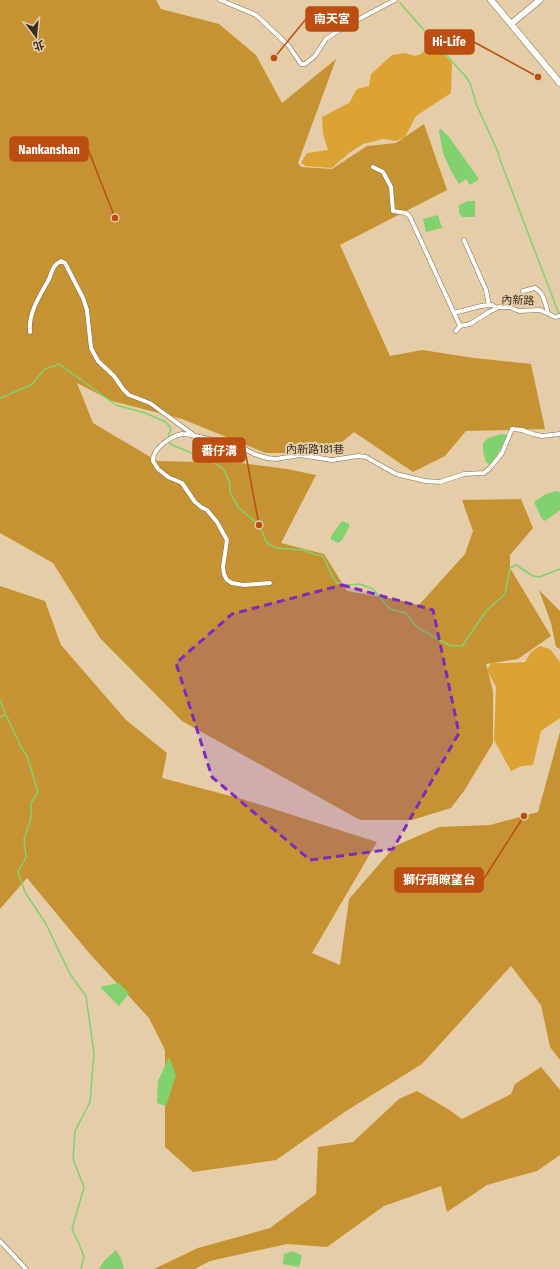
<svg xmlns="http://www.w3.org/2000/svg" width="560" height="1269" font-family="'Fira Sans Condensed','Noto Sans TC',sans-serif">
  <style>
    .green { fill: #dba334 }
    .forest { fill: #c59332 }
    .water { fill: #80d26f }
    .lines { fill: none; stroke-linecap: round; stroke-linejoin: round }
    .stream { stroke: #80d26f; stroke-width: 1.5 }
    .street-casing { stroke: #816d4a; stroke-width: 5 }
    .secondary-casing { stroke: #816d4a; stroke-width: 7 }
    .street { stroke: #fff; stroke-width: 4 }
    .secondary { stroke: #fff; stroke-width: 6 }
    .marked { fill: #7b2cbf; fill-opacity: 0.2; stroke: #7b2cbf; stroke-width: 3; stroke-dasharray: 8 5; stroke-linejoin: round }
    .labels { text-anchor: middle; stroke-width: 4; stroke-linejoin: round; paint-order: stroke }
    .street-label { font-size: 11px; fill: #382f20; stroke: #e4cda7 }
    .leader { fill: none; stroke: #bc4e11; stroke-width: 1.5 }
    .callout-dot { fill: #bc4e11; stroke: #e4cda7; stroke-width: 1.5 }
    .callout { fill: #bc4e11; stroke: #bc4e11; stroke-width: 1.5 }
    .callout-label { font-size: 12px; text-anchor: middle; font-weight: bold; fill: #fff }
  </style>
  <rect width="100%" height="100%" fill="#e4cda7"/>
  <!-- green -->
  <path class="green" d="M433,43L452,63L451,93L416,116L405,137L396,141L383,139L363,144L349,153L332,168L306,166L301,163L307,153L328,150L323,134L322,117L349,103L357,89L369,86L371,74L392,55L405,53L415,56L421,54Z
    M540,646L550,649L560,662V718L541,731L533,765L522,766L511,771L494,740L496,687L487,670L491,663H507L525,662L531,652Z"/>
  <!-- forest -->
  <path class="forest" d="M0,0H156L161,9L219,24L256,55L282,103L336,59L298,163L301,167L332,169L367,146L396,143L424,124L447,190L340,245L390,356L422,350L474,358L531,364L545,429L466,431L445,456L413,472L354,432L329,453H266L182,419L112,401L77,383L93,423L157,461L241,463L287,469L316,475L281,543L324,554L347,591L399,600L419,605L465,554L473,531L462,500L521,499L533,528L510,555V568L551,636L518,659L486,664L493,691V743L464,791L451,808L412,820H360L182,721L100,638L53,563L0,533Z
    M0,586L45,601L61,645L126,720L167,753L162,778L242,799L377,842L312,953L340,965L349,899L395,846L439,827L490,825L538,812L560,732V1060L550,1047L541,1005L511,966L422,1064L346,1111L276,1160L193,1172L165,1147V1050L149,1018L90,954L27,878L0,909Z
    M539,590L560,611V649L556,647L551,623Z
    M541,1067L560,1090V1155L537,1171L487,1185L447,1212L441,1186L384,1206L327,1247L287,1244L210,1261L195,1269H154L198,1248L270,1228L316,1194L318,1147L353,1142L399,1099L417,1091L448,1109L462,1119L511,1094L515,1084Z"/>
  <!-- water -->
  <path class="water" d="M441,129L449,137L479,179L470,185L466,179L459,184L452,173L443,153L439,131Z
    M468,201H475V217H462L459,213V205Z
    M438,215L442,228L426,232L423,219Z
    M501,434L507,435L500,450L490,465L486,462C480,441 481,440 501,434Z
    M556,491L560,492V510L545,521L542,519L534,502L546,494Z
    M342,521L349,524V527L342,540L338,543L331,539V536Z
    M119,983L129,993L119,1006L100,987Z
    M169,1057L176,1075L166,1106L157,1103L158,1081Z
    M116,1250L121,1258L124,1269H99L104,1261Z
    M293,1251L302,1256L299,1267L283,1264L284,1254Z"/>
  <g class="lines">
    <!-- stream -->
    <path class="stream" d="M400,3L432,39
      M435,42L466,77L470,83L477,106L498,152L499,157L559,314
      M0,398L31,385L45,369L59,364L116,405L145,413L166,422L171,429L169,434L170,444L215,463L224,470L230,483V492L233,498L239,508L259,525L267,543L276,548L304,550L313,554L323,556C328,565 330,575 337,583L349,585L360,584L373,589L390,609L406,613L414,624L420,629L451,646H462L486,611L505,594L510,568L516,565L533,576L539,577L560,569
      M0,700L6,715L21,747L27,756L38,792L31,803V818L24,839L26,857L18,872L25,892L46,924L70,974L86,996L94,1053L90,1102L75,1131L73,1159L84,1187L72,1229L80,1246L84,1257L81,1269
      M0,717L6,715"/>
    <defs>
      <path id="street" d="M220,0L256,15L289,46L301,64H305L315,56L326,39L344,27L395,0
        M373,167L383,172L391,187L393,211L406,213L410,217L460,326
        M464,240L486,290L489,305
        M523,291L535,288C544,293 545,303 548,313
        M454,313L481,306L492,305L497,308
        M456,331L460,326L470,324L489,312L499,307H509L519,311L540,310L555,317L560,316
        M30,332C28,314 39,297 48,281C52,274 52,265 61,261L65,263L83,298L87,310L91,348L98,361L114,376L123,389L129,395L150,403L195,436L209,439L227,442L238,445L254,454L267,458L276,459L300,455L332,460L358,456L366,457L396,474L425,481L440,482L464,474L484,473L491,467L502,453L512,429L522,430L533,434L542,436L560,434
        M195,436C191,435 186,434 182,434C171,436 152,449 153,461L158,469L168,477L182,483L195,502L201,507L207,510L217,522L227,540L223,567L224,574L227,580L232,583L244,585L270,583
        M0,1241L26,1269"/>
      <path id="secondary" d="M491,0L560,83
        M512,23L540,0"/>
    </defs>
    <!-- street casing -->
    <use href="#street" class="street-casing"/>
    <!-- secondary casing -->
    <use href="#secondary" class="secondary-casing"/>
    <!-- street -->
    <use href="#street" class="street"/>
    <!-- secondary -->
    <use href="#secondary" class="secondary"/>
  </g>
  <!-- marked area -->
  <path class="marked" d="M342,585L433,610L459,733L393,849L310,860L212,777L176,663L232,614Z"/>
  <g class="labels">
    <!-- street labels -->
    <g class="street-label">
      <text transform="translate(518 300) rotate(2)" y="4">內新路</text>
      <text x="315" y="453">內新路181巷</text>
    </g>
  </g>
  <!-- callouts -->
  <path class="leader" d="M274 58L306 19M538 77L474 42M115 218L88 149M259 525L245 450M524 816L483 880"/>
  <g class="callout-dot">
    <circle cx="274" cy="58" r="4"/>
    <circle cx="538" cy="77" r="4"/>
    <circle cx="115" cy="218" r="4"/>
    <circle cx="259" cy="525" r="4"/>
    <circle cx="524" cy="816" r="4"/>
  </g>
  <g class="callout">
    <rect x="306" y="7" width="52" height="24" rx="4"/>
    <rect x="425" y="30" width="49" height="24" rx="4"/>
    <rect x="10" y="137" width="78" height="24" rx="4"/>
    <rect x="193" y="438" width="52" height="24" rx="4"/>
    <rect x="395" y="868" width="88" height="24" rx="4"/>
  </g>
  <g class="callout-label">
    <text x="332" y="23">南天宮</text>
    <text x="449" y="46">Hi-Life</text>
    <text x="49" y="154">Nankanshan</text>
    <text x="219" y="455">番仔溝</text>
    <text x="439" y="884">獅仔頭暸望台</text>
  </g>
  <!-- north arrow -->
  <g transform="translate(36 36) rotate(164)" stroke="#e4cda7" stroke-width="3" paint-order="stroke">
  <path d="M0-3L7 15L0 10L-7 15Z" fill="#382f20"/>
  <text y="-6" font-size="11" font-weight="bold" text-anchor="middle" fill="#382f20">北</text>
  </g>
</svg>
